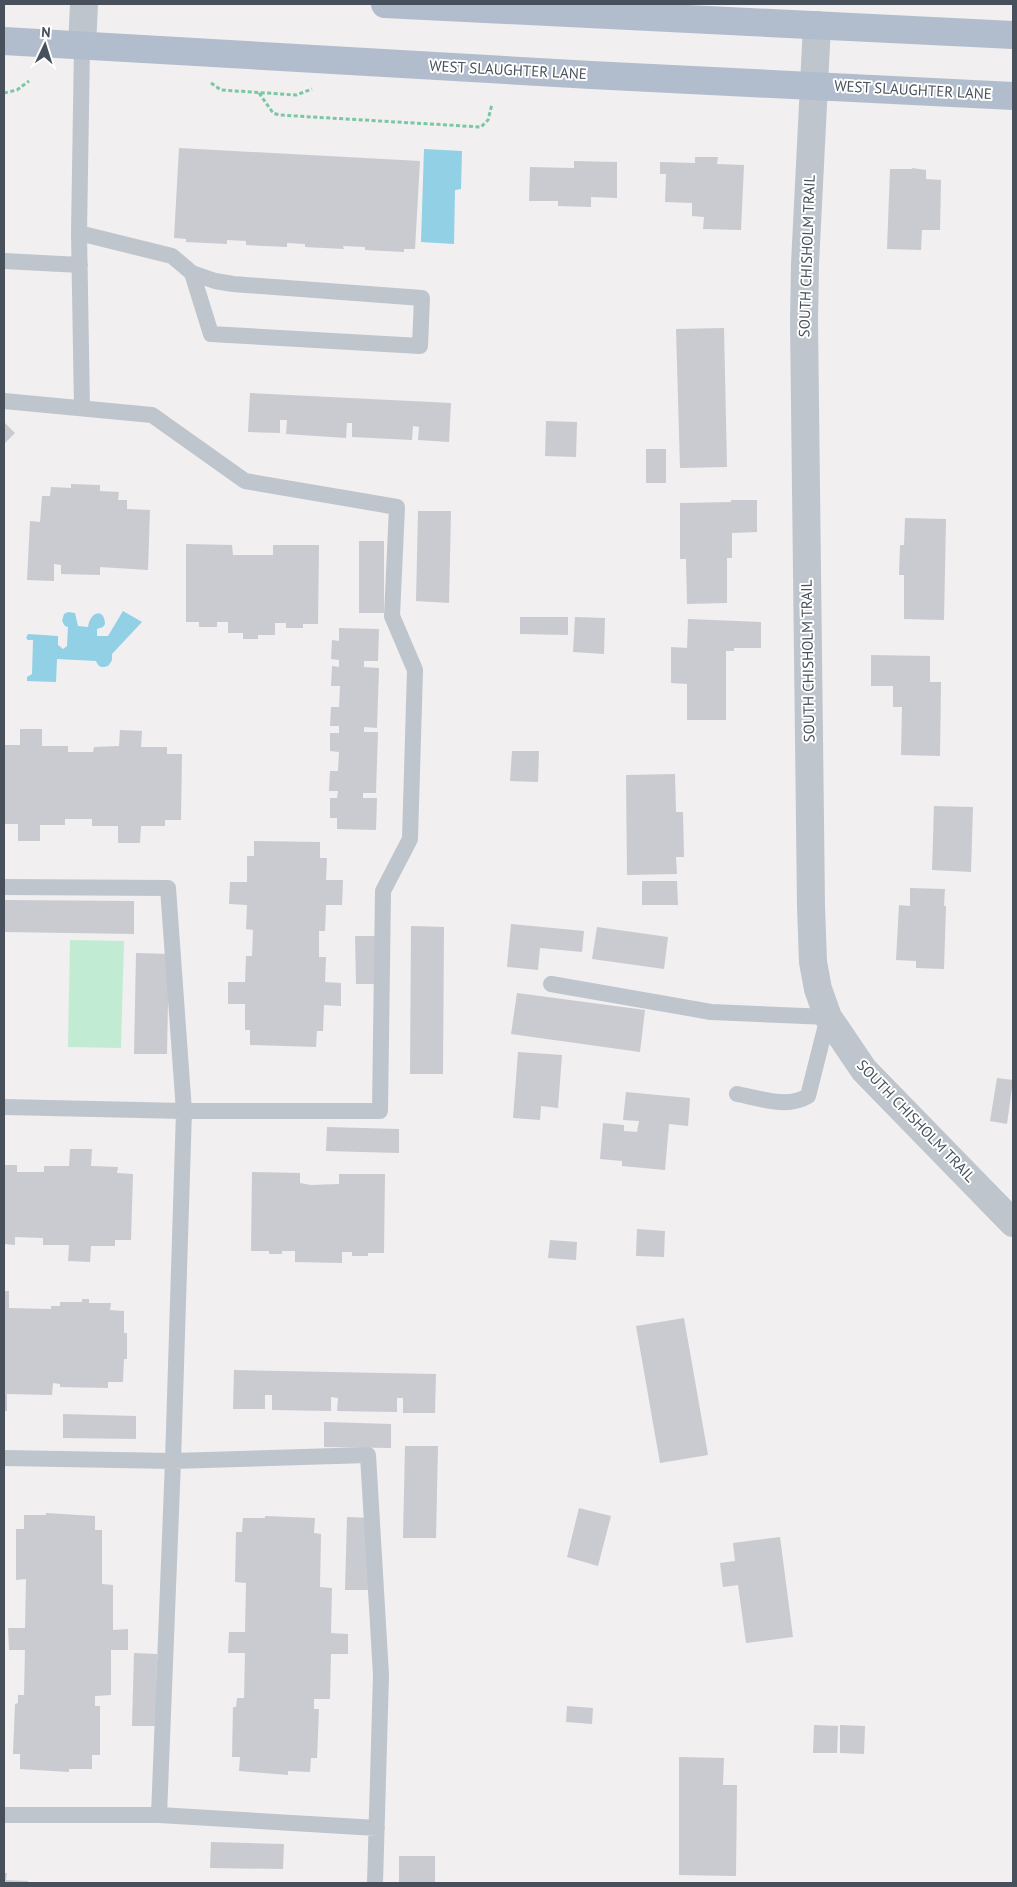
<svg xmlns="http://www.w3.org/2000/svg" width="1017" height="1887" font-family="'PT Sans',sans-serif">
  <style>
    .green { fill: #c1ecd3 }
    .water { fill: #91d0e5 }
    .building { fill: #c9cbd1 }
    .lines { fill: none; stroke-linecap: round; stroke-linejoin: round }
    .path { stroke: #7bc7a5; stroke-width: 3; stroke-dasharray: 4 2.5; stroke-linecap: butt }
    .service { stroke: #bec5cd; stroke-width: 16 }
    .minor { stroke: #bec5cd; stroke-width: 28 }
    .primary { stroke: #b1bdcc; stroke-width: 28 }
    .labels { text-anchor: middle; stroke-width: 4; stroke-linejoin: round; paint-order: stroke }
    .street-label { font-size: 15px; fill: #48515b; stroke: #fff }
  </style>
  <rect width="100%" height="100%" fill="#f1efef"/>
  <!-- green -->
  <path class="green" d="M70,940L124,941L121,1048L68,1047Z"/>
  <!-- water -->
  <path class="water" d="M424,149L462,151L461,189L455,190L454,244L421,242Z
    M123,611L142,622L112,654V660L109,665C103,669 98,667 96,661L57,659L56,682L27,681V677L32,674L33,640H28L26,638L28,634L58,636V645L63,649L67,646L68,627L65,626L62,621L64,614L68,612L75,613L78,626L88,627C90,612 104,607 105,624L103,627L97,629V636H108Z"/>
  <!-- building -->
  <path class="building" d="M179,148L420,161L415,249H404V252L365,250V247L343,246L344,249L305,247V244L287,243V247L246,245V241L227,240V244L186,242V239L174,238Z
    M695,157H718L717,164L744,165L741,230L703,229L704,217L692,216V203L665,202L666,174H660V162L695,163Z
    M574,161L617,162V198L591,197V207L558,206V201H529L530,167L574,168Z
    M912,168L926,170V179L941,180L940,230H922L921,250L887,249L890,169H912Z
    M724,328L727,467L680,468L676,329Z
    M250,393L451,403L449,442L418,440L419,427L413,426L412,440L352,437V423H347L346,438L286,434L287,420H280V433L248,432Z
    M546,421L577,422L576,457L545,456Z
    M4,422L15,433L4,444Z
    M646,449H666V483H646Z
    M71,484L100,485V491L119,492L118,500H127V509L150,510L148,570L100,567V575L61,574V565L54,564V581L27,580L30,521L40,522L42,496H50L51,487L71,488Z
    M731,500H757V532L732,533V558H727V603L687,604L686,559H680V503L731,502Z
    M418,511H451L449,603L416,601Z
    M905,518L946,519L944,620L904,619V575H899L900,545H904Z
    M359,541H384V613H359Z
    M186,544L232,545L233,555H273V545H319L318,624H303V628H286V623H275V635H258V639H243V633H228V622H217V627H199V622H186Z
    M520,617H568V635L520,634Z
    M575,617L605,618L604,654L573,652Z
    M688,619L761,622V648H734V651H726V720H687V684L671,683V647L687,648Z
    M339,628L379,629L378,661H364V667L379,668L377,728L364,727V732H378L376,793H363V798H377L376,830L337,829V818H330V798H337L338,791H329L330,771H338L339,752L330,751V733H339V726H330L331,707H339L340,686H331L332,666L339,667V660L331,659L332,640L339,641Z
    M871,655L930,656V682H941L940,756L901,755L902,707H893V686H871Z
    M20,729H42V746H68V752H93L94,747L119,746L120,730L142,731L141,747H167V754H182L181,820H165V826H141L140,843H118V826H92V819H65V825H40V841H18V824H4V745H20Z
    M512,751H539L538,782L510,781Z
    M675,774L676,812H683L684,857H676L677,874L627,875L626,775Z
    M934,806L973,807L971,872L932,870Z
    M254,841L320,842V858H327L326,880H343L342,905H326L325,931H319V957H326L325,982L341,983V1006L324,1005L323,1031H317L316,1047L250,1045V1030H245V1004H228V982H245L246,956H252L253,930L246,929L247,905L229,904L230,882H247V856H254Z
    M642,881H677L678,905H642Z
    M910,888L945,889L944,906H946L944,969L916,968V961L896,960L899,905L910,906Z
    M4,900L134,901V934L4,932Z
    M511,924L584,931L582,952L540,948L538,970L507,967Z
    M411,926L444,927L443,1074H410Z
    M597,927L668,937L664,969L592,959Z
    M355,936H379L380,984H356Z
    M136,953L169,954L167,1054H134Z
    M517,993L645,1010L640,1052L511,1034Z
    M518,1052L562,1055L558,1108L541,1106L540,1120L513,1118Z
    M997,1078L1013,1080L1007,1124L990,1121Z
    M626,1092L690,1098L688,1126L669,1124L665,1170L622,1166V1161L600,1159L603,1123L624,1125V1131L637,1132L639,1121L623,1120Z
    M327,1127L399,1129V1153L326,1151Z
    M70,1149H92L91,1166L118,1167L117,1173L133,1174L131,1240H115V1246H91L90,1262L68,1261L69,1245H43V1238L15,1237V1245L4,1244V1165H17V1172H44V1166H69Z
    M252,1172L300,1173V1183L311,1185L339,1184V1174H385L384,1253H368V1256H352V1252H342V1263L295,1262V1251H282V1254H269V1251H251Z
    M637,1229L665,1231L664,1257L636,1256Z
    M550,1240L577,1242L576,1260L548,1258Z
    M4,1291H9V1308L51,1309V1306H60V1302H82V1299H89V1303H111L110,1310L124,1311V1333H127V1359H124L123,1382H108V1388L60,1387V1384L53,1383L52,1395L7,1394V1411H4Z
    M684,1318L708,1455L660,1463L636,1326Z
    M234,1370L436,1374L435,1413H403V1398H397V1412L337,1411L338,1398L331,1397V1411L272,1410V1395H265V1409H233Z
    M63,1414L136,1416V1439L63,1438Z
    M324,1422L391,1424V1448L324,1447Z
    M405,1446H438L436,1538H403Z
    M579,1508L611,1516L598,1566L567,1557Z
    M46,1513L95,1516V1530H102V1584L113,1585V1630L128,1629V1650H111V1695L95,1696V1706H100V1755H92V1769H69V1772L20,1769V1754H13L15,1704L18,1703V1695H24L25,1650H9L8,1628H25L26,1579L16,1580V1529H24V1515H46Z
    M265,1516L315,1518L314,1533L321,1534L320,1587L332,1588L331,1633L348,1634V1654H331L330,1699H314V1709H319L317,1758H311L310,1772L288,1771V1775L239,1771L240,1757H232L233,1707H236L237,1698H244L245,1653H228L229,1632H245L246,1583L235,1582L236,1532H242L243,1518H265Z
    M347,1517L371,1518L369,1590H345Z
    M780,1537L793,1637L746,1643L738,1585L723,1587L720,1563L735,1561L733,1543Z
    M134,1653L157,1654L156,1726H132Z
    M567,1706L593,1708L592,1724L566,1722Z
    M814,1725L838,1726L837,1753H813Z
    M840,1725L865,1726L864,1754L840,1753Z
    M679,1757L724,1758L723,1785H737L736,1876L679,1875Z
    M211,1842L284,1844L283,1869L210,1868Z
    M399,1856H435V1883H399Z
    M4,1873H7L6,1880L28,1881V1883H4Z"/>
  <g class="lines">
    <!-- path -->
    <path class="path" d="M211,83L221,90L296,95L312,89
      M4,93L17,90L29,81
      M259,93L273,113L279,115L481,127L488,120L492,104"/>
    <!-- service -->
    <path class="service" d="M79,233L172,256L192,273L215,281L233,284L422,298L420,346L211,334L192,273
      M4,261L80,265
      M4,401L152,415L245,481L397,507L392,616L415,670L410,839L383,891L380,1111H184L168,888L4,887
      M82,408L79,233L82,46
      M551,984L711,1012L828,1017L808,1096C787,1109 759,1098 737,1094
      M4,1107L184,1111L173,1461L368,1455L381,1675L375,1883
      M4,1458L173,1461L159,1815L377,1828
      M4,1815H159"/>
    <!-- minor -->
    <path class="minor" d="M817,25L805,264L804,321L811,906L813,962L818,989L828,1017L864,1070L1013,1223
      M82,46L84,4"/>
    <!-- primary -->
    <path class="primary" d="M385,4L1013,35
      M4,41L591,75L1013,96"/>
  </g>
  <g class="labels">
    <!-- street labels -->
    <g class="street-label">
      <text transform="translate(508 70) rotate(3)" y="5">WEST SLAUGHTER LANE</text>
      <text transform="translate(913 90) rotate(3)" y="5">WEST SLAUGHTER LANE</text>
      <text transform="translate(807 256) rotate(-88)" y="5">SOUTH CHISHOLM TRAIL</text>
      <text transform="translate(808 661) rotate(-91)" y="5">SOUTH CHISHOLM TRAIL</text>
      <text transform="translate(916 1121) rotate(46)" y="5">SOUTH CHISHOLM TRAIL</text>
    </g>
  </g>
  <!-- border -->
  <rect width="1017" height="1887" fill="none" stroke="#48515b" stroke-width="10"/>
  <!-- north arrow -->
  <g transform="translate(45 45) rotate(4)" stroke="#ffffff" stroke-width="4" paint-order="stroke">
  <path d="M0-4L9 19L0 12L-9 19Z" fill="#48515b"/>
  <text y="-8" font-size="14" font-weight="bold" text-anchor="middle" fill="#48515b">N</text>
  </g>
</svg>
